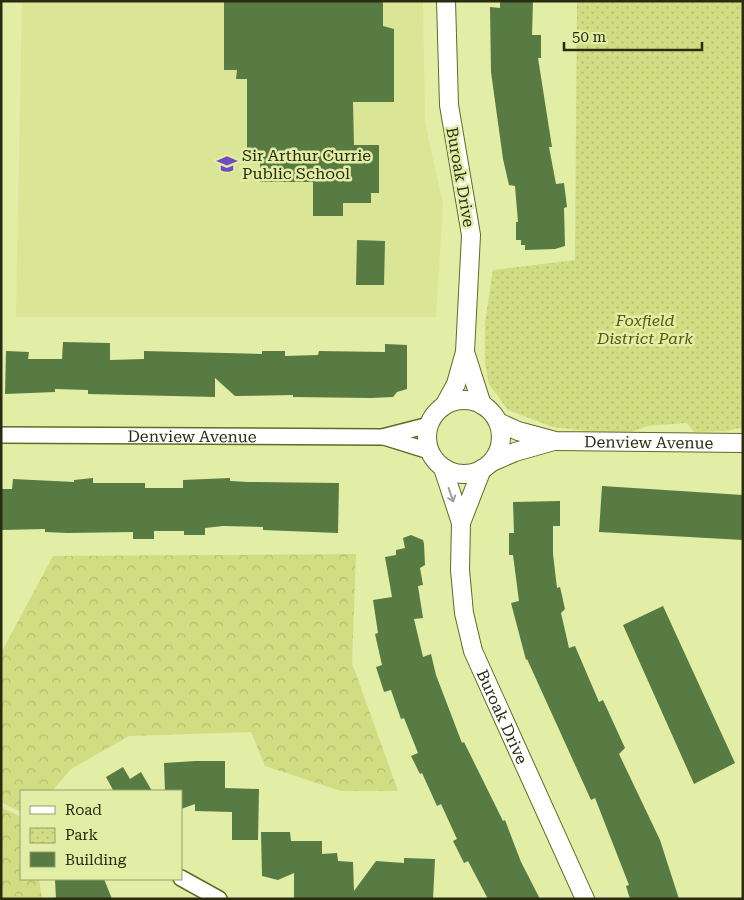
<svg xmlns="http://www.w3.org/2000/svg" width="744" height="900" font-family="'Roboto Serif',serif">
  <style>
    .built { fill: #dae596 }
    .forest { fill: url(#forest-crowns) }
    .park { fill: url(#park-dots) }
    .building { fill: #577b43 }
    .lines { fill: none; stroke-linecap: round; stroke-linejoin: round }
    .minor-casing { stroke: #626a25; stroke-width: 18 }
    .tertiary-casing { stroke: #626a25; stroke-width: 20 }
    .minor { stroke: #fff; stroke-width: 15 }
    .tertiary { stroke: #fff; stroke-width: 18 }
    .oneway { stroke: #9fa093 }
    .labels { text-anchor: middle; stroke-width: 5; stroke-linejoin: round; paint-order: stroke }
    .poi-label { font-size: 16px; fill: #292c10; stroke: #e2eda6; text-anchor: start }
    .street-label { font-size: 16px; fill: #292c10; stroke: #e2eda6 }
    .park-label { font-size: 16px; font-style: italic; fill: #535b0d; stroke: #e2eda6 }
  </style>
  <defs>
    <pattern id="forest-crowns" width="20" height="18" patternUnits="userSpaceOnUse" patternTransform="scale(1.25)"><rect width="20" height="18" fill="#d1dd83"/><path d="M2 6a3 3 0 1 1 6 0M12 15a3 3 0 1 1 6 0" fill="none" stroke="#b3be70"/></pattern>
    <pattern id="park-dots" width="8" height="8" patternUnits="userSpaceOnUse" patternTransform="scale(1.25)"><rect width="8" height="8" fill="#d1dd83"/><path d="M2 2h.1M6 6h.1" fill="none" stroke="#b3be70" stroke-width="1.8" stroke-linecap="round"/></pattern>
  </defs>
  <rect width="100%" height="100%" fill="#e2eda6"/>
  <!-- built -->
  <path class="built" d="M22,1H423L425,123L443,204L436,317H16Z"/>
  <!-- forest -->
  <path class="forest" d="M356,554L352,663L398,791H341L265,766L251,732L129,736L71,769L52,791H21V812L1,802V653L53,556Z
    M1,807L21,817V879H39L42,899H1Z"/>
  <!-- park -->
  <path class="park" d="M577,1H743V427L727,431L694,432L687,423L647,426L624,435L553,427L508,410L489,384L485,363V322L493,270L575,260Z"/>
  <!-- building -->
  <path class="building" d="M224,1H383V26L394,29V102H353L354,145H379V193H371V203H343V216H313V182H260V155H247V79H236L237,70H224Z
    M500,1H533L532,35H541V58H538L552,147H549L556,184L564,183L567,207L564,208L565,246L555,249L525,250V245H521V240H516V222H518L515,186L509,185L503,159L491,72L490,7L500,8Z
    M357,240L385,241L384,285H356Z
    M63,342L110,343V360L144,359V351L262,354V351H285V356L318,355L319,351L385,352V344L407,345V389L397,392L393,397L371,398L293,397V395L235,396L215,378V397L88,394V390L55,389V392L5,394L6,351L29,352L28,359H62Z
    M93,478V483H145V488H183V480L230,478V481L249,482L339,483L338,533L263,530V527L223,526L205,528V535H184V531H154V539H133V532L68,533L45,532V529L1,530V489H12L13,479L74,482V480Z
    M602,486L743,495V540L599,532Z
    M560,501V526H553V554L557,588L560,587L565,609L561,613L569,648L575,646L599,702L603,700L625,748L619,754L660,840L679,899H630L626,886L629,885L595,798L591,800L527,659L526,660L511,603L519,601L513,555H509V533H514L513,502Z
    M411,535L423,540L424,544L425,565L420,568L423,585L418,586L423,618L414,619L423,657L431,654L436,675L462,743L464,742L503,821L505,820L521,862L540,899H488L468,861L464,863L453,841L457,839L441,804L437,806L422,773L420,774L411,756L418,753L404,718L401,719L391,690L384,692L376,667L382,665L375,634L378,633L373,600L392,597L385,557L396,555V550L405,548L403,538Z
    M663,606L735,763L694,784L623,625Z
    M196,761H225V788L259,789L258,840H232V812L195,811V804L181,809V791H165L164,763Z
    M123,767L130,779L141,772L152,791H111L113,790L106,777Z
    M261,832H290L291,841H322V854L337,853L338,861L353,862L354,891L376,861L404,863V858L435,859L433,899H294V873L278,880L262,876Z
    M55,879H104L112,899H56Z"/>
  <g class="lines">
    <defs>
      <g id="minor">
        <path id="s1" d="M1,435L382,437L429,425"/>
        <path d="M384,437L429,451"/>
        <path d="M181,878L219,899"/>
      </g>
      <g id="tertiary">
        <path d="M465,352L482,405"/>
        <circle cx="464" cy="437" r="37"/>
        <path d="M444,406L456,384L465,352L471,235L449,105L446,1"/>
        <path id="s2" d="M498,422L518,431L555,441L743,443"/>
        <path d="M492,462L515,452L554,441"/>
        <path id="s3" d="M443,468L461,523L460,570L464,613L473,651L585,899"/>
        <path d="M461,523L482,469"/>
      </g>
    </defs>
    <!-- minor casing -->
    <use href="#minor" class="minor-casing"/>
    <!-- tertiary casing -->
    <use href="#tertiary" class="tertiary-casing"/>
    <!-- minor -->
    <use href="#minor" class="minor"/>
    <!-- tertiary -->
    <use href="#tertiary" class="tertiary"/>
  </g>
  <!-- one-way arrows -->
  <defs><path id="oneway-shaft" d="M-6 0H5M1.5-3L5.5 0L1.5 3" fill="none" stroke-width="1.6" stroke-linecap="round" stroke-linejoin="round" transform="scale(1.25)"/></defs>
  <use class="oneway" href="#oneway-shaft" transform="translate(451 495) rotate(71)"/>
  <!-- icons -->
  <defs>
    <symbol id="school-bare" viewBox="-9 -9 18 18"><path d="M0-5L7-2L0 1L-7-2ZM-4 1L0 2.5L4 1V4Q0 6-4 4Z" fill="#7249c1" stroke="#e2eda6" stroke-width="2.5" paint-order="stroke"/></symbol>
  </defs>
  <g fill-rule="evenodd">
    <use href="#school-bare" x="213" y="150" width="28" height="28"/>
  </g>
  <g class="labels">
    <!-- poi labels -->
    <g class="poi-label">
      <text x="242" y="161">Sir Arthur Currie<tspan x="242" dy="18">Public School</tspan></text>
    </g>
    <!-- street labels -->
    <g class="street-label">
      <text transform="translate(461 177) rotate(80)" y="6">Buroak Drive</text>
      <text dy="6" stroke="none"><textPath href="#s1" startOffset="191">Denview Avenue</textPath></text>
      <text dy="6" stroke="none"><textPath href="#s2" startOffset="154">Denview Avenue</textPath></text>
      <text dy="6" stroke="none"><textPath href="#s3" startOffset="259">Buroak Drive</textPath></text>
    </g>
    <!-- park labels -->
    <g class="park-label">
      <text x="645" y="326">Foxfield<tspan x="645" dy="18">District Park</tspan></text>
    </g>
  </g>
  <!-- border -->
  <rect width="744" height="900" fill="none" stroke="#292c10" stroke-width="5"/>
  <!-- legend -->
  <rect x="20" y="790" width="162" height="90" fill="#e2eda6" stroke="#98a06a"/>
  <rect x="30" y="806" width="25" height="8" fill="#ffffff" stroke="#98a06a"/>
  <text x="65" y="815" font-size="15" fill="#292c10">Road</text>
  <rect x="30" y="828" width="25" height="15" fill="url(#park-dots)" stroke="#98a06a"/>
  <text x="65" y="840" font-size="15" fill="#292c10">Park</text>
  <rect x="30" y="852" width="25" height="15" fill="#577b43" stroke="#98a06a"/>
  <text x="65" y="865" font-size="15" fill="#292c10">Building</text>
  <!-- scale -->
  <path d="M564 42v8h138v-8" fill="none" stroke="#292c10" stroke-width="2.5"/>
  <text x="572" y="42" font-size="15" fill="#292c10" stroke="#e2eda6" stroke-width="4" paint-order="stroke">50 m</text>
</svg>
